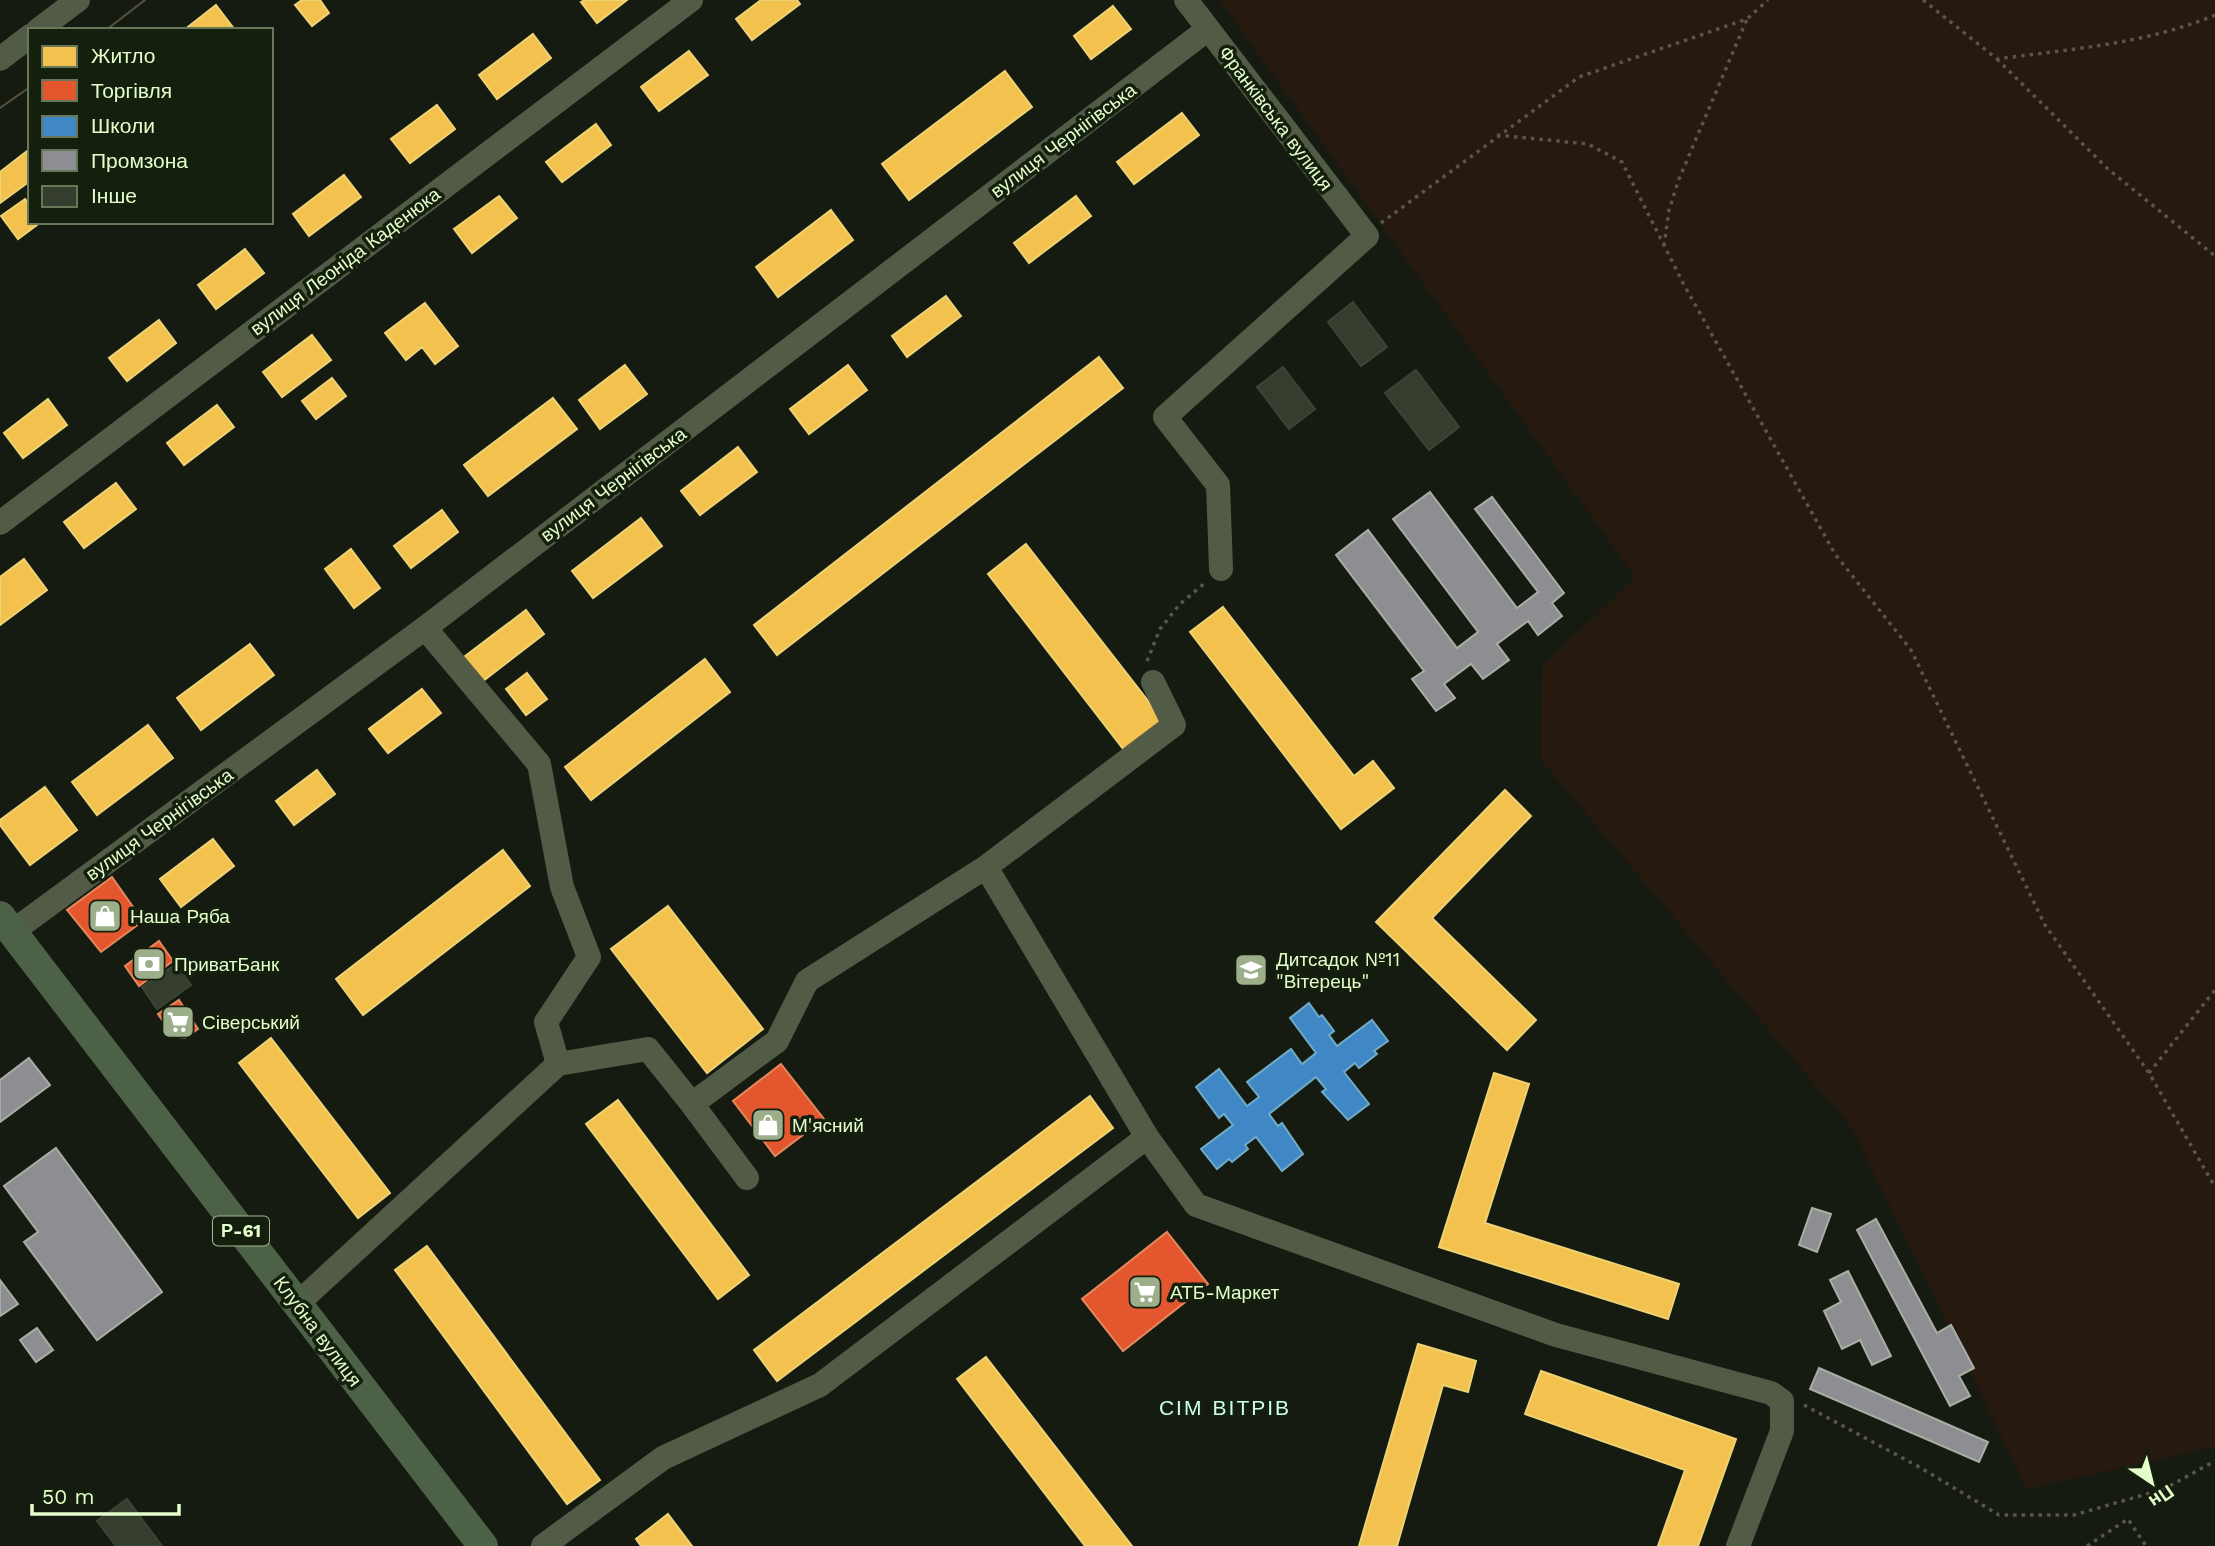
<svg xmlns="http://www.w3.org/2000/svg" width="2215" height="1546" font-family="'Work Sans',sans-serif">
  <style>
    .green { fill: #251910 }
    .homes { fill: #f2c14e; stroke: #eed374; stroke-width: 2 }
    .shops { fill: #e4572e; stroke: #e4895d; stroke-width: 2 }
    .schools { fill: #3f88c5; stroke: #70abc7; stroke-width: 2 }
    .industry { fill: #8d8d92; stroke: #a7afa3; stroke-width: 2 }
    .building { fill: #343d2e; stroke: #3b4533; stroke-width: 2 }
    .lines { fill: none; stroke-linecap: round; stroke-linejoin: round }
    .path { stroke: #5b5644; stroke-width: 3.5; stroke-dasharray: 3.5 5; stroke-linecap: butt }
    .minor { stroke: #515b46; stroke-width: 24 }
    .major { stroke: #4c6146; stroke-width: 30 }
    .tram { stroke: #59523b; stroke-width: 2 }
    .labels { text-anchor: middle; stroke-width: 7; stroke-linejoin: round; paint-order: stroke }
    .shield { fill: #141f0d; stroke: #a6bb92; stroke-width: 2 }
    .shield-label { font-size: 18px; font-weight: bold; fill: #e4fecb }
    .street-label { font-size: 19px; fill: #e4fecb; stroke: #141f0d }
    .poi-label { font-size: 19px; fill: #e4fecb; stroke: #141f0d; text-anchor: start }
    .neighbourhood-label { font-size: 21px; letter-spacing: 2px; fill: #cdfef2; stroke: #141f0d }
  </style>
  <rect width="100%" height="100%" fill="#151b11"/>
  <!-- green -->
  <path class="green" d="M1219,0H2215V1447L2027,1489L1853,1130L1541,760L1542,667L1635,577Z"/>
  <!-- homes -->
  <path class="homes" d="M302,0H320L329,13L312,26L295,5Z
    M585,0H627L597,23L581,2Z
    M761,0H797L800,4L752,40L736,19Z
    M216,5L235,30H184Z
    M1113,6L1131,29L1091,59L1074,36Z
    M533,34L551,58L497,99L479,75Z
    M689,51L708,75L659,111L641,87Z
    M1005,71L1032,107L909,200L882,164Z
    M437,105L455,129L410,163L391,139Z
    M1182,113L1199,135L1134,184L1117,162Z
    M596,124L611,145L562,182L546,162Z
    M27,151L30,154V181L0,203V172Z
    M344,175L361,197L309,236L293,214Z
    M499,196L517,218L472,253L454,229Z
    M1076,196L1091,216L1029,263L1014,243Z
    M25,199L30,205V222H41L18,239L1,216Z
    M831,210L853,240L778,297L756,267Z
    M245,249L264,273L216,309L198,285Z
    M946,296L961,316L907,357L892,336Z
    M425,303L458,346L435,364L422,347L406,360L385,333Z
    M159,320L176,343L127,381L109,358Z
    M312,335L331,360L282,397L263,372Z
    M1099,357L1123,388L777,655L754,625Z
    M625,365L647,394L600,429L579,400Z
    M848,365L867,390L809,434L790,409Z
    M332,378L346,396L316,419L302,401Z
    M553,398L577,429L488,496L464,465Z
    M48,399L67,425L23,458L4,433Z
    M217,405L234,427L184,465L167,443Z
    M738,447L757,472L700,515L681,491Z
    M116,483L136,509L84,548L64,522Z
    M442,510L458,532L411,568L394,546Z
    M641,518L662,546L593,598L572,571Z
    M1026,544L1163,720L1124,750L988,574Z
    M351,549L380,588L354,608L325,569Z
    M24,559L47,590L0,625V577Z
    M1223,607L1354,776L1373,761L1394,788L1341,829L1190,632Z
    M526,610L544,634L483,681L464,657Z
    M250,644L274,675L201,730L177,698Z
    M705,659L730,692L591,800L565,767Z
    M527,673L547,699L526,715L506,689Z
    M422,689L441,713L388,753L369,729Z
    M148,725L173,758L97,815L72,782Z
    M317,770L335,794L294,825L276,801Z
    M45,787L77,830L30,865L0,825V820Z
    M1505,790L1531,816L1432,918L1536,1020L1507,1050L1376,922Z
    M213,839L234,866L181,907L160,879Z
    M503,850L530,886L363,1015L336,979Z
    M668,906L763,1029L707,1073L611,949Z
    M271,1038L390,1193L358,1218L239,1063Z
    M1494,1073L1529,1084L1485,1223L1679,1284L1668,1319L1439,1247Z
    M1090,1096L1113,1128L777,1381L754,1350Z
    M618,1100L749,1275L718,1299L586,1124Z
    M427,1246L600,1480L567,1504L395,1270Z
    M1418,1344L1476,1361L1468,1392L1443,1385L1397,1546H1359Z
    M986,1357L1132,1546H1085L957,1379Z
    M1541,1371L1736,1439L1698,1546H1658L1685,1470L1525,1414Z
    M668,1514L692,1546H641L636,1539Z"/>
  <!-- shops -->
  <path class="shops" d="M112,877L143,921L101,952L67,910Z
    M159,941L173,961L139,986L125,966Z
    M179,1000L198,1029L185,1038L173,1036L158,1014Z
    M781,1064L824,1119L775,1156L733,1101Z
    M1167,1232L1208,1284L1123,1351L1082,1299Z"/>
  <!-- schools -->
  <path class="schools" d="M1309,1003L1319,1017L1322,1015L1334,1031L1329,1035L1337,1046L1372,1020L1388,1041L1374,1051L1377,1054L1359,1068L1355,1063L1344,1072L1369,1104L1348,1120L1322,1092L1326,1089L1316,1077L1269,1114L1278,1126L1282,1123L1303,1154L1282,1171L1256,1137L1245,1145L1248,1149L1232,1162L1229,1159L1217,1169L1201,1149L1233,1125L1224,1114L1219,1118L1196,1087L1219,1069L1247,1106L1259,1097L1247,1082L1291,1049L1302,1064L1316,1053L1290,1018Z"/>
  <!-- industry -->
  <path class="industry" d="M1430,492L1517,608L1538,592L1475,509L1492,497L1564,593L1552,603L1562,616L1538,635L1528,621L1497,644L1509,660L1483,679L1471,664L1444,684L1455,698L1436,711L1412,679L1424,671L1336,555L1368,530L1457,648L1478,632L1393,519Z
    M29,1058L50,1085L0,1122V1080Z
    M56,1148L162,1292L97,1340L24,1242L38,1232L4,1186Z
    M1812,1208L1831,1214L1817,1252L1799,1245Z
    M1876,1219L1937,1333L1951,1325L1974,1368L1959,1376L1970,1396L1950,1406L1857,1230Z
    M1848,1271L1891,1356L1872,1365L1860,1340L1842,1349L1824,1311L1841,1302L1830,1280Z
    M0,1280L18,1304L0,1316Z
    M37,1328L53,1350L36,1362L20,1340Z
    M1819,1368L1988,1442L1979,1462L1810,1389Z"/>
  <!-- building -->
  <path class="building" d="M1353,302L1387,347L1361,366L1328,322Z
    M1283,367L1315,409L1289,429L1257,387Z
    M1416,370L1459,427L1429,450L1385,393Z
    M176,964L191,985L157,1009L142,987Z
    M127,1499L162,1546H116L97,1521Z"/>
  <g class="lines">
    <!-- path -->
    <path class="path" d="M1923,0L1997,59C2071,49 2146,44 2215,15
      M1997,59L2108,169L2215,256
      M1497,135L1588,144L1622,162L1683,283L1835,554L1911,650L2045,925L2149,1073L2215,1187
      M1381,223L1579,77L1747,19L1768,0
      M1664,246L1669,210L1679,179L1747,19
      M1147,661L1160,629L1180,604L1206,582
      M2149,1073L2215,990
      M1804,1405L1921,1468L1999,1515H2074L2164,1489L2215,1461
      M2087,1546L2128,1519L2146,1546"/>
    <!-- minor -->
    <path class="minor" d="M1186,0L1367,236L1165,417L1218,485L1221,569
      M38,30L78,0
      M0,59L30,36
      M0,523L691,0
      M425,628L539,764L562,887L589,957L546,1022L558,1064
      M12,932L425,628L1208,29
      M692,1104L777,1041L807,981L986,867L1174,725L1153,682
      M1147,1137L1196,1205L1556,1335L1771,1393L1782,1401V1431L1738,1546
      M297,1304L558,1064L648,1049L692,1104L747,1178
      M543,1546L663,1458L820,1385L1147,1137L986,867"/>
    <!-- major -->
    <path class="major" d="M0,916L483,1546"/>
    <!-- tram -->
    <path class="tram" d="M106,30L145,0
      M0,108L30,87"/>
  </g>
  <!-- icons -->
  <defs>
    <symbol id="shop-square" viewBox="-11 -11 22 22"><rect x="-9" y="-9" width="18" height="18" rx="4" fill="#9caf8a" stroke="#141f0d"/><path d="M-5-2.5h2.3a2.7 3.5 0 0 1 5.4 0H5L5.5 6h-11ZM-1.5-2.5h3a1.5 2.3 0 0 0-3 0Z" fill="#fff"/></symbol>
    <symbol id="bank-square" viewBox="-11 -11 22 22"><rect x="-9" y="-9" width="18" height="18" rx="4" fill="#9caf8a" stroke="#141f0d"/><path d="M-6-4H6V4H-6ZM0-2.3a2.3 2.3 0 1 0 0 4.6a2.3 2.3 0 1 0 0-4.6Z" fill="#fff"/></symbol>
    <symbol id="school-square" viewBox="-11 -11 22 22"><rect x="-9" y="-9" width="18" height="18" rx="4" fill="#9caf8a" stroke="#141f0d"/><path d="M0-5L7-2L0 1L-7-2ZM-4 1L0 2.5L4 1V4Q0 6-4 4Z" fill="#fff"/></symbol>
    <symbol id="supermarket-square" viewBox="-11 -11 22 22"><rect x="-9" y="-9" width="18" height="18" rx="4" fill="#9caf8a" stroke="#141f0d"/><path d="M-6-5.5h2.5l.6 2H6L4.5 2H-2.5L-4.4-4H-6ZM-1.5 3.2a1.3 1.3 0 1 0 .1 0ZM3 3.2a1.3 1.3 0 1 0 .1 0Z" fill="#fff"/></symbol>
  </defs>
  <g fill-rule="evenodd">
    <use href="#shop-square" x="86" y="897" width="38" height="38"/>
    <use href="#bank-square" x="130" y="945" width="38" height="38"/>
    <use href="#school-square" x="1232" y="951" width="38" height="38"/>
    <use href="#supermarket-square" x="159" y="1003" width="38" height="38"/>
    <use href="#shop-square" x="749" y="1106" width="38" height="38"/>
    <use href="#supermarket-square" x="1126" y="1273" width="38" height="38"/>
  </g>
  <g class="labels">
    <!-- shield labels -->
    <rect class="shield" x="213" y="1216.5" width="56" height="29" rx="5"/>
    <g class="shield-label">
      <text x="241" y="1237">Р-61</text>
    </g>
    <!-- street labels -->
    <g class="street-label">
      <text transform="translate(1276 118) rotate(53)" y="7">Франківська вулиця</text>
      <text transform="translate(1063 140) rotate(-37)" y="7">вулиця Чернігівська</text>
      <text transform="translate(345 261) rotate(-37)" y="7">вулиця Леоніда Каденюка</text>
      <text transform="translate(613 484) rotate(-37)" y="7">вулиця Чернігівська</text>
      <text transform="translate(159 824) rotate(-36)" y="7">вулиця Чернігівська</text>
      <text transform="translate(318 1331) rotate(53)" y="7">Клубна вулиця</text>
    </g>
    <!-- poi labels -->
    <g class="poi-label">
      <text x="130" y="923">Наша Ряба</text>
      <text x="1276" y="966">Дитсадок №11<tspan x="1276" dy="22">"Вітерець"</tspan></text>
      <text x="174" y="971">ПриватБанк</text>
      <text x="202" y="1029">Сіверський</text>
      <text x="792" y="1132">М'ясний</text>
      <text x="1170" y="1299">АТБ-Маркет</text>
    </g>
    <!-- neighbourhood labels -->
    <g class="neighbourhood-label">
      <text x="1225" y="1415">СІМ ВІТРІВ</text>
    </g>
  </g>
  <!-- legend -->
  <rect x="28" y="28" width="245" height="196" fill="#141f0d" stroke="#677859" stroke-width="2"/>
  <rect x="42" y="46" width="35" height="21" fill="#f2c14e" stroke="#677859" stroke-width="2"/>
  <text x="91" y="63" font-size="21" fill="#e4fecb">Житло</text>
  <rect x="42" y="80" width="35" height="21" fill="#e4572e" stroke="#677859" stroke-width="2"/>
  <text x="91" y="98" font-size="21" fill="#e4fecb">Торгівля</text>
  <rect x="42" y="116" width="35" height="21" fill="#3f88c5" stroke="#677859" stroke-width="2"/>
  <text x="91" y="133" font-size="21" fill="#e4fecb">Школи</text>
  <rect x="42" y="150" width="35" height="21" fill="#8d8d92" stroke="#677859" stroke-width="2"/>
  <text x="91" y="168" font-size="21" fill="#e4fecb">Промзона</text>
  <rect x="42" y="186" width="35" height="21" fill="#343d2e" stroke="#677859" stroke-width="2"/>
  <text x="91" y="203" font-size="21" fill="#e4fecb">Інше</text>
  <!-- north arrow -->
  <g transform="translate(2152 1483) rotate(145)" stroke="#141f0d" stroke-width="5" paint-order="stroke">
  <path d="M0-5L12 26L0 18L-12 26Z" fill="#e4fecb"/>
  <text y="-10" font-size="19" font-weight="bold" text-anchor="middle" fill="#e4fecb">Пн</text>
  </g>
  <!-- scale -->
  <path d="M32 1504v10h147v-10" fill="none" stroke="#e4fecb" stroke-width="3.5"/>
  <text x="42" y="1504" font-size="21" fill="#e4fecb" stroke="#141f0d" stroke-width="5" paint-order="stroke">50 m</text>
</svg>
